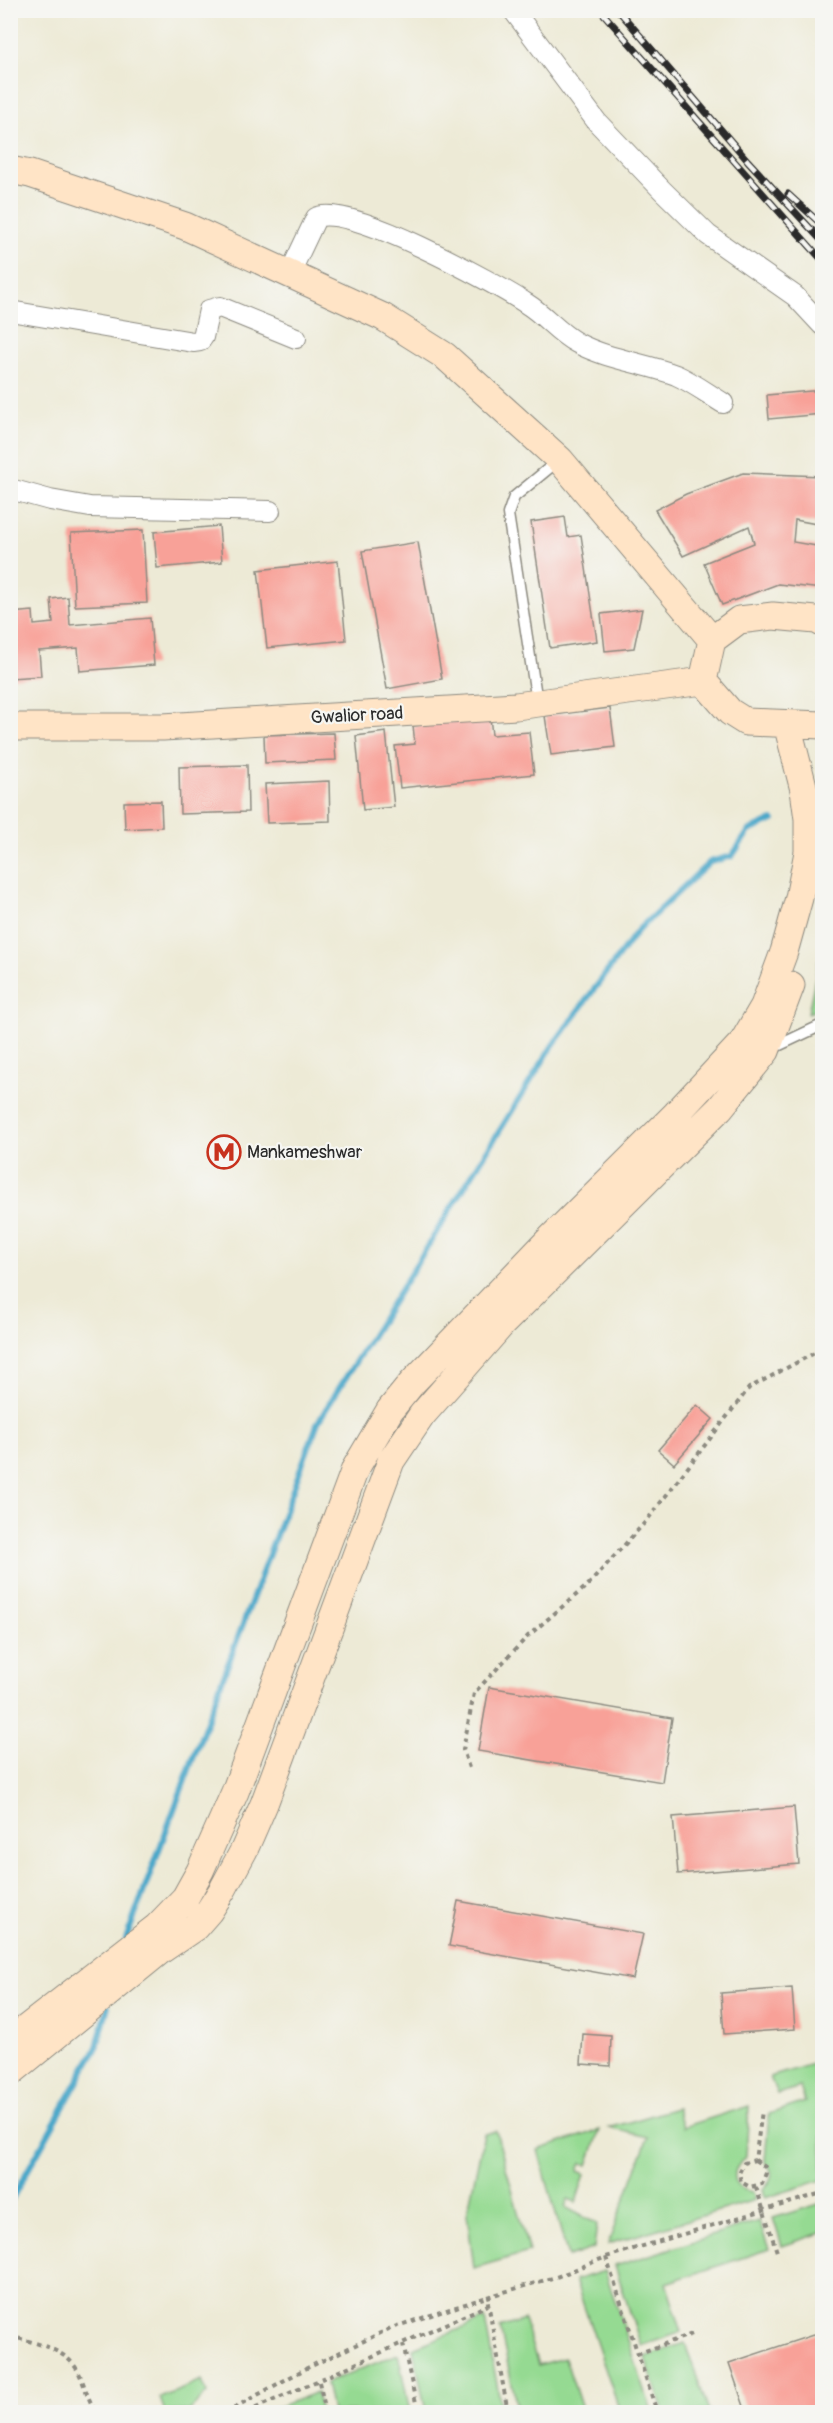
<svg xmlns="http://www.w3.org/2000/svg" width="833" height="2423" font-family="Pangolin,sans-serif">
  <style>
    .grass { fill: #95da92; stroke: #60825e; stroke-width: 1.5 }
    .park { fill: url(#park-tufts); stroke: #60825e; stroke-width: 1.5 }
    .lines { fill: none; stroke-linecap: round; stroke-linejoin: round }
    .stream { stroke: #4aa7c9; stroke-width: 6 }
    .building { fill: #f8a198 }
    .lane-casing { stroke: #8c8a80; stroke-width: 13 }
    .street-casing { stroke: #8c8a80; stroke-width: 22 }
    .secondary-casing { stroke: #8c8a80; stroke-width: 29 }
    .path { stroke: #8c8a80; stroke-width: 4; stroke-dasharray: 4.5 4.5; stroke-linecap: butt }
    .lane { stroke: #fff; stroke-width: 10 }
    .street { stroke: #fff; stroke-width: 20 }
    .secondary { stroke: #ffe4c6; stroke-width: 27 }
    .rail-casing { stroke: #2b2b2b; stroke-width: 7 }
    .rail { stroke: #f6f6f2; stroke-width: 4.5; stroke-dasharray: 14; stroke-linecap: butt }
    .labels { text-anchor: middle; stroke-width: 4.5; stroke-linejoin: round; paint-order: stroke }
    .street-label { font-size: 18px; fill: #2b2b2b; stroke: #f6f6f2 }
    .poi-label { font-size: 18px; fill: #2b2b2b; stroke: #f6f6f2; text-anchor: start }
  </style>
  <defs>
    <pattern id="park-tufts" width="24" height="20" patternUnits="userSpaceOnUse" patternTransform="scale(1.5)"><rect width="24" height="20" fill="#95da92"/><path d="M3 7l-1-3M5 7V3M7 7l1-3M15 17l-1-3M17 17v-4M19 17l1-3" fill="none" stroke="#81bb7e"/></pattern>
  </defs>
  <rect width="100%" height="100%" fill="#f6f6f2"/>
  <filter id="ink" filterUnits="userSpaceOnUse"><feTurbulence type="fractalNoise" baseFrequency=".0167" numOctaves="2"/><feDisplacementMap in="SourceGraphic" scale="12" xChannelSelector="R" yChannelSelector="G"/><feConvolveMatrix kernelMatrix="1 2 1 2 8 2 1 2 1" color-interpolation-filters="sRGB"/></filter>
  <filter id="wash" filterUnits="userSpaceOnUse"><feTurbulence type="fractalNoise" baseFrequency=".008" numOctaves="4" result="noise"/><feDisplacementMap in="SourceGraphic" scale="24" xChannelSelector="R" yChannelSelector="G"/><feGaussianBlur stdDeviation="1.35" result="paint"/><feColorMatrix in="noise" values="0 0 0 0 0 0 0 0 0 0 0 0 0 0 0 0 0 1.4 0 .05"/><feComposite in="paint" operator="in"/></filter>
  <g filter="url(#wash)">
    <rect width="100%" height="100%" fill="#edead6"/>
    <!-- grass -->
    <path class="grass" d="M822,2061V2180L765,2198L763,2189C774,2180 774,2171 765,2161L769,2114L805,2102L800,2087L777,2094L770,2077Z
      M749,2106L746,2156C730,2168 730,2189 753,2192L755,2200L608,2244L648,2137L609,2128L677,2108L683,2127Z
      M600,2130L588,2165L581,2163L578,2171L585,2174L576,2202L568,2199L565,2207L597,2224L594,2248L568,2257L538,2150Z
      M496,2131L529,2252L474,2268L467,2214L484,2134Z
      M822,2203V2233L782,2246L773,2218Z
      M759,2221L769,2249L666,2283L682,2332L641,2346L615,2266Z
      M605,2271L652,2412H620L575,2280Z
      M485,2319L502,2412H426L413,2348Z
      M524,2320L538,2365L565,2358L583,2412H518L500,2328Z
      M685,2343L709,2412H664L645,2357Z
      M398,2354L410,2412H332L326,2383Z
      M202,2381L207,2393L189,2411L165,2412L160,2398Z
      M317,2392L320,2412H265Z"/>
    <!-- park -->
    <path class="park" d="M822,945V1008L808,1013Z"/>
    <g class="lines">
      <!-- stream -->
      <path class="stream" d="M126,1939L318,1422L553,1045L638,930L710,862L732,856L749,831L773,820
        M10,2202L97,2047L108,2006"/>
    </g>
    <g id="blocks">
      <!-- building -->
      <path class="building" d="M822,390V414L769,419L767,395Z
        M743,473L822,476V525L795,520L793,542L822,547V589L778,584L722,605L704,563L754,543L749,526L683,556L655,510L686,494Z
        M565,517L568,537L581,535L597,641L550,648L531,522Z
        M219,526L222,562L157,568L154,532Z
        M143,530L147,603L75,606L71,533Z
        M418,542L442,679L387,689L362,551Z
        M338,561L346,640L267,648L258,570Z
        M68,597L70,625L150,618L154,665L80,671L78,648L39,651L41,676L10,678V613L33,611L34,625L53,623L51,599Z
        M642,609L634,648L605,651L601,614Z
        M610,708L615,747L551,755L545,716Z
        M490,717L492,735L529,732L534,774L400,788L395,746L415,744L413,726Z
        M386,732L394,807L363,810L356,736Z
        M334,733L336,760L265,763L264,735Z
        M247,765L248,812L180,814L179,767Z
        M329,781L330,821L267,823L265,784Z
        M161,801L162,827L125,829L124,802Z
        M697,1405L713,1419L674,1464L658,1450Z
        M489,1687L672,1718L662,1782L478,1751Z
        M794,1807L799,1864L678,1874L673,1817Z
        M458,1901L643,1934L633,1979L449,1946Z
        M792,1988L795,2029L724,2034L721,1993Z
        M583,2034L611,2036L610,2066L581,2064Z
        M822,2332V2412H746L729,2363Z"/>
    </g>
  </g>
  <g filter="url(#ink)">
    <use href="#blocks" fill-opacity="0" stroke="#8c8a80" stroke-width="1.5"/>
    <g class="lines">
      <defs>
        <path id="lane" d="M537,702L508,514L514,497L559,460
          M771,1049L822,1025"/>
        <path id="street" d="M513,10L597,122L662,190L708,235L795,296L822,325
          M290,273L316,218C344,200 497,284 527,304C545,315 558,333 577,343C607,359 644,363 676,375C692,382 708,394 723,403
          M10,311L193,342L200,341L203,337L209,310L220,307L296,338
          M10,489L50,500L90,507L270,511"/>
        <path id="secondary" d="M10,170L30,174L185,226L383,317L445,356L560,460L712,640
          M822,623L816,620L773,616L739,620L712,640L703,681L730,712L746,722L822,725
          M10,727H163L516,706L703,681
          M10,2041L157,1927L185,1898L200,1871L235,1792L355,1469L390,1410L412,1383L547,1242L676,1114L743,1042L764,1006L784,952L799,898L808,852V819L804,790L787,724
          M10,2073L161,1950L195,1927L209,1911L223,1889L244,1850L264,1804L391,1461L422,1415L502,1324L720,1108L766,1051L791,985"/>
      </defs>
      <!-- lane casing -->
      <use href="#lane" class="lane-casing"/>
      <!-- street casing -->
      <use href="#street" class="street-casing"/>
      <!-- secondary casing -->
      <use href="#secondary" class="secondary-casing"/>
      <!-- path -->
      <path class="path" d="M469,1768L463,1750L474,1693L528,1636L589,1584L648,1519L749,1388L822,1349
        M755,2160L765,2167L766,2173L762,2184L750,2187L741,2182L739,2173L744,2163L755,2160L762,2111
        M756,2187L777,2252
        M606,2257L657,2412
        M10,2336C34,2343 67,2348 79,2373C85,2386 88,2400 96,2412
        M403,2344L418,2412
        M637,2354L692,2334
        M319,2382L326,2412
        M226,2412L305,2369L391,2328L487,2297
        M247,2412L488,2305
        M508,2412L487,2297L559,2276L606,2257L822,2193"/>
      <!-- lane -->
      <use href="#lane" class="lane"/>
      <!-- street -->
      <use href="#street" class="street"/>
      <!-- secondary -->
      <use href="#secondary" class="secondary"/>
      <defs>
        <path id="rail" d="M600,10L822,260
          M618,10L748,161L822,241
          M788,194L822,225"/>
      </defs>
      <!-- rail casing -->
      <use href="#rail" class="rail-casing"/>
      <!-- rail -->
      <use href="#rail" class="rail"/>
    </g>
  </g>
  <!-- icons -->
  <defs>
    <symbol id="metro-ring" viewBox="-11 -11 22 22"><circle r="9.5" fill="#f6f6f2" stroke="#c8321e" stroke-width="1.5"/><path d="M-5.5 5V-5H-3L0 0L3-5H5.5V5H3V-.5L0 4L-3-.5V5Z" fill="#c8321e"/></symbol>
  </defs>
  <g fill-rule="evenodd">
    <use href="#metro-ring" x="205" y="1133" width="38" height="38"/>
  </g>
  <g class="labels">
    <!-- street labels -->
    <g class="street-label">
      <text transform="translate(357 715) rotate(-3)" y="6">Gwalior road</text>
    </g>
    <!-- poi labels -->
    <g class="poi-label">
      <text x="247" y="1158">Mankameshwar</text>
    </g>
  </g>
  <!-- margin -->
  <rect width="833" height="2423" fill="none" stroke="#f6f6f2" stroke-width="36"/>
</svg>
